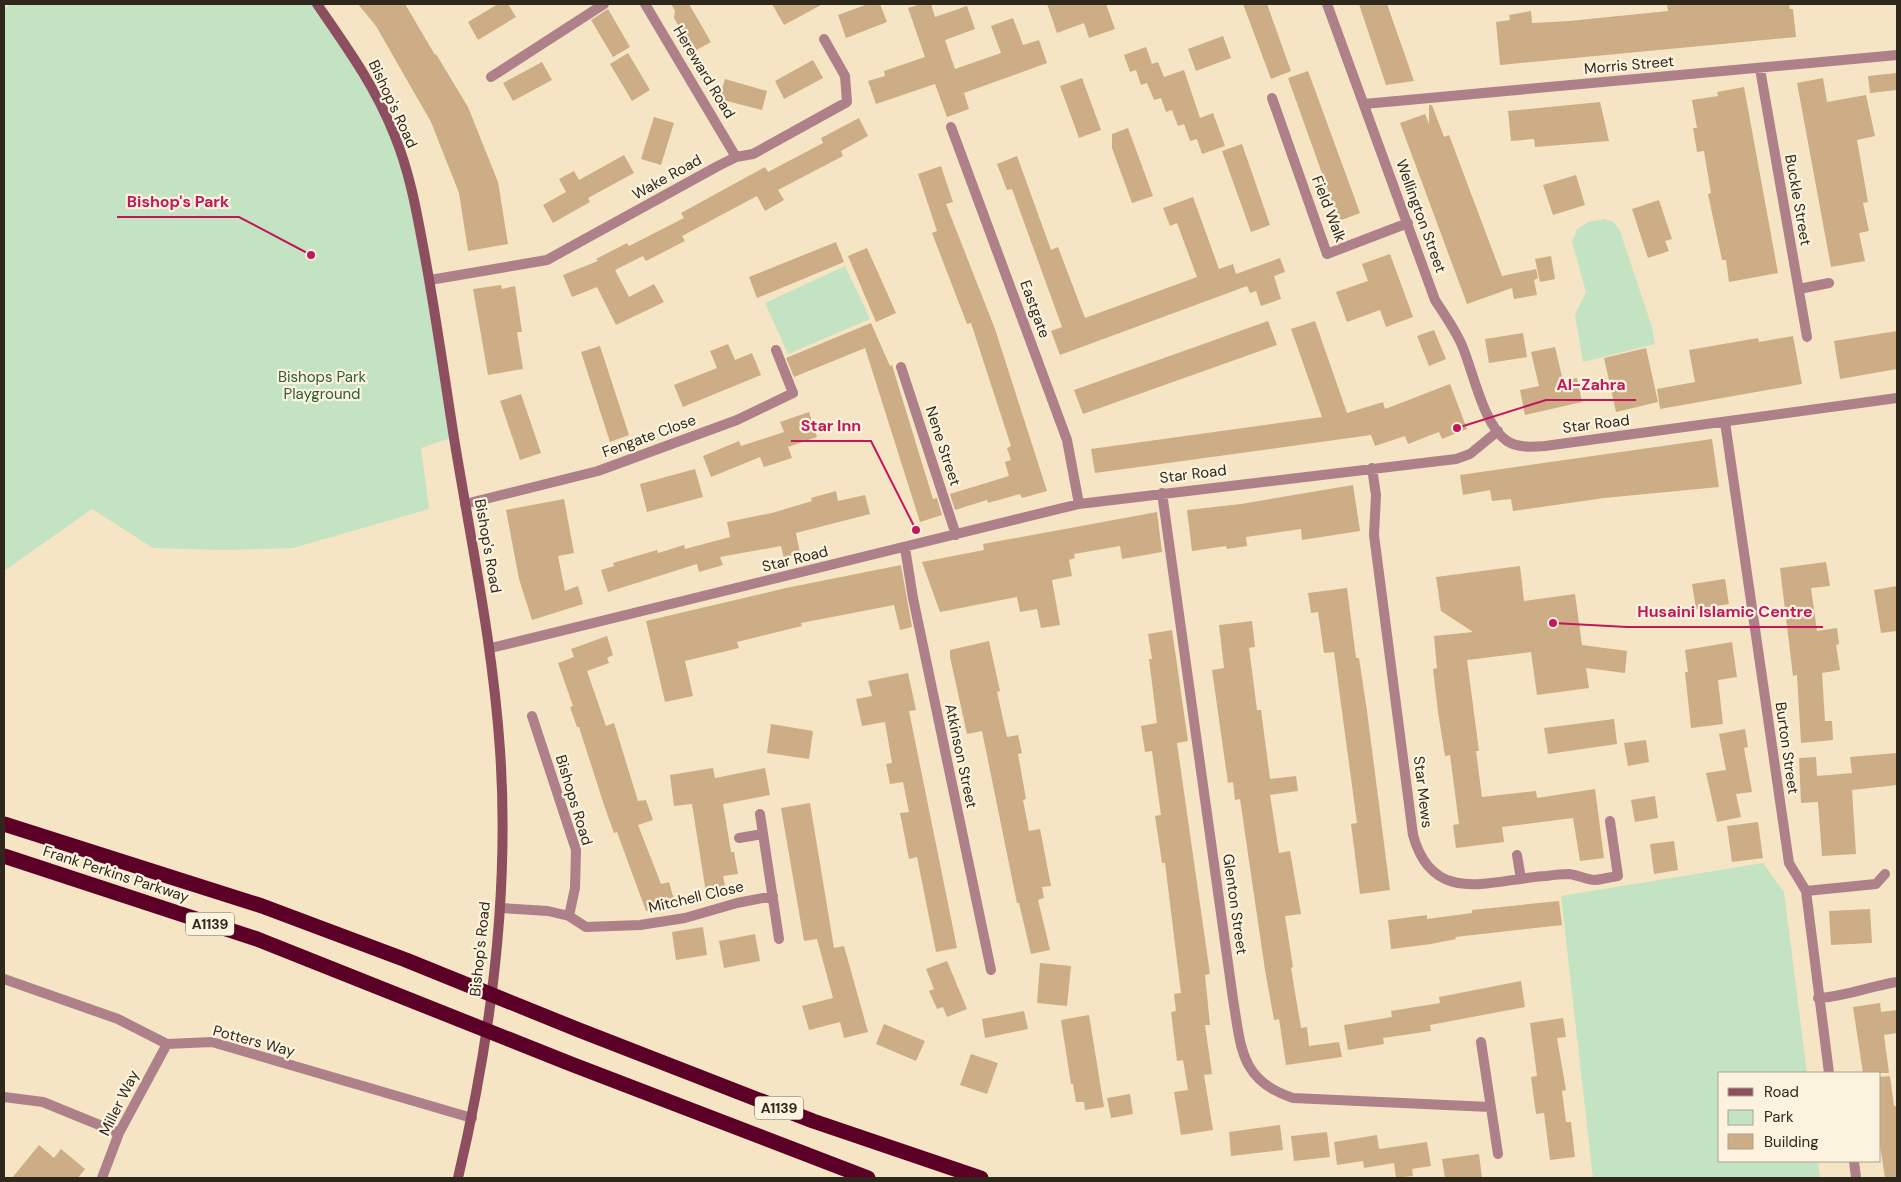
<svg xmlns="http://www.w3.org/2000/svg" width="1901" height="1182" font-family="'DM Sans',sans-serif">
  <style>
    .green { fill: #c3e3c3 }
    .building { fill: #cdad85 }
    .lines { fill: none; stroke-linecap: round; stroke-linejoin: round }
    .street { stroke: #ad808a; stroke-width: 10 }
    .secondary { stroke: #8d4f5f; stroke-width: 10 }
    .highway { stroke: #5d0028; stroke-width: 15 }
    .labels { text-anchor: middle; stroke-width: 4.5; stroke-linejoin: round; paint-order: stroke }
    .shield { fill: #fcf3df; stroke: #6c6556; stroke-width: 1 }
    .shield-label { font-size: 14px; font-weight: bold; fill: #2e281c }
    .street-label { font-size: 15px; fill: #2e281c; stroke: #fcf3df }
    .park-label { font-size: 15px; fill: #2b5f2e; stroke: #fcf3df }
    .leader { fill: none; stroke: #c2185b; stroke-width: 2 }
    .callout-dot { fill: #c2185b; stroke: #fcf3df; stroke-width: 2 }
    .callout-label { font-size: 16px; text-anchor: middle; font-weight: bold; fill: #c2185b; stroke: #fcf3df; stroke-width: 4.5; stroke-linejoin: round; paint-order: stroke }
  </style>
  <rect width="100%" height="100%" fill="#f5e5c4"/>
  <!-- green -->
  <path class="green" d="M11,4H315L372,86L408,175L454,437L421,448L429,509L293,548L227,550L153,548L92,509L4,571V9Z
    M1604,219L1614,222L1620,231L1652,327L1655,344L1583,362L1575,315L1586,292L1572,242L1577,229L1588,222Z
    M845,266L870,319L788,354L765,303Z
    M1763,863L1784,892L1807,1073H1720V1161H1818L1820,1178H1593L1561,896Z"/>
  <!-- building -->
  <path class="building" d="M358,4H405L435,55L436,54L468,107L498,182L508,244L468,251L459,193L431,122L376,26Z
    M498,4H508L516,17L478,40L468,22Z
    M671,4H689L711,42L693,52L674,18L675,11Z
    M772,4H823L784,25Z
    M868,4H880L887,22L846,38L838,15Z
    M921,4H931L935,17L967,6L975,29L945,40L955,69L1001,53L991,26L1013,18L1023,45L1039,40L1047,63L964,93L969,109L947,117L935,84L876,104L868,81L885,76L884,71L925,57L908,8Z
    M1047,4H1106L1115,29L1089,38L1084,23L1057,33Z
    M1243,4H1267L1291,71L1271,79Z
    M1359,4H1387L1414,81L1386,85Z
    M1667,4H1789L1790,9H1793L1796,37L1500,65L1496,22L1510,20L1509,15L1531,11L1532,23L1569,21L1668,11Z
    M608,9L630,47L613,57L591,20Z
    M1223,36L1231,58L1196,71L1188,49Z
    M1146,47L1152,64L1158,62L1164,77L1184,70L1200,118L1213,113L1225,146L1202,154L1197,139L1190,141L1184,124L1178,126L1172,110L1166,112L1161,98L1154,100L1147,83L1141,85L1136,70L1130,72L1124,55Z
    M628,53L650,90L632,101L610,64Z
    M813,60L823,78L784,99L775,81Z
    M542,62L552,80L513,101L503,83Z
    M1308,71L1360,213L1339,221L1288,78Z
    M1897,73V90L1870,93L1868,76Z
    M1082,78L1101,130L1079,138L1060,86Z
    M1823,78L1827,102L1866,95L1875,136L1857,140L1868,202L1863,203L1869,231L1859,233L1865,261L1831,267L1797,83Z
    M725,79L767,91L762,110L719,99Z
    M1744,87L1778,273L1729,282L1726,260H1722L1708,194L1711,193L1704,151L1697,152L1693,128H1697L1692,100L1718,96L1717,92Z
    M1600,102L1609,141L1535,147L1534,139L1511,141L1508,111Z
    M1429,105H1432L1444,137L1449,135L1502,276L1536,269L1538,278L1534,280L1537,295L1514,299L1512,288L1467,304L1400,123L1425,114L1429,124Z
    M654,117L674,123L661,165L641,159Z
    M859,118L868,136L841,151L843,156L778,190L784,200L765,211L757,196L682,236L685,241L646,261L643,256L615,270L629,297L654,284L664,302L616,325L597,287L572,297L563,275L598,261L596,259L627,243L629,246L684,218L681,213L765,167L768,172L823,143L821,138Z
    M1128,128L1153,196L1132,203L1112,148V134Z
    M1242,144L1270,225L1251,232L1222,151Z
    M624,155L634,173L588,198L590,202L553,223L543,205L566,192L559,179L574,171L579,180Z
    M1017,156L1051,250L1058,247L1085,318L1197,277L1177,223L1170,226L1163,208L1193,197L1219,269L1233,264L1236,274L1280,258L1285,272L1266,279L1274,276L1281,299L1261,306L1256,291L1250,293L1247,286L1060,355L1051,331L1062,327L1012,189L1007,190L997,164Z
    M941,166L953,202L946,204L995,329L1047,491L1022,498L1020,494L988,503L987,500L955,510L950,494L1009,476L1005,462L1011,460L1007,448L1011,446L971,323L967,324L932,233L937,231L918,174Z
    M1576,175L1585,205L1553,215L1543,185Z
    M1659,200L1672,239L1665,241L1669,251L1648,258L1632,209Z
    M836,242L844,262L757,298L749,277Z
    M867,248L896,313L876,322L848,256Z
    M1390,254L1413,317L1386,327L1380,310L1347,322L1336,292L1368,281L1362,264Z
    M1551,256L1555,279L1540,282L1535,259Z
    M501,285L502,289L515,286L522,332H517L523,369L488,375L473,289Z
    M1268,321L1277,345L1083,414L1074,390Z
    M1315,321L1347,413L1383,402L1385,409L1450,384L1467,429L1442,439L1439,432L1408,444L1405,436L1375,446L1371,435L1095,473L1091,449L1322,417L1291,329Z
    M871,323L890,366L892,365L933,499L937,498L942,515L920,522L865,348L794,377L786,358Z
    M1434,330L1446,359L1429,366L1417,336Z
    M1897,331V369L1840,379L1834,341Z
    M1523,333L1527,357L1489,363L1485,339Z
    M1793,336L1802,384L1660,409L1657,389L1695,382L1689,350L1758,338L1759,342Z
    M728,344L735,360L752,353L761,375L683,407L674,385L717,368L710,351Z
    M600,346L629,435L610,442L581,352Z
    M1555,347L1563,381L1577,378L1582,402L1525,415L1520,390L1539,386L1531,352Z
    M1646,348L1658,402L1616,412L1604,358Z
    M521,394L541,453L520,460L500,401Z
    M809,412L817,437L788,447L792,458L764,467L760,457L711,477L703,456L739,441L741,446L784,432L780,422Z
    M1712,439L1719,487L1604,498L1513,511L1511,499L1492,501L1490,490L1463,495L1460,475Z
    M695,469L703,497L647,512L640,484Z
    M1353,485L1360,531L1302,540L1301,529L1246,537L1247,546L1227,549L1226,546L1192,551L1187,510L1241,504Z
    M836,491L838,501L865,495L870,514L796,533L800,553L784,558L781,546L720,557L723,565L699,572L697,564L608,592L601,570L614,566L613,563L657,550L658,553L684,545L685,549L730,537L727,522L772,513L812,501L811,498Z
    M564,499L574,553L558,556L565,591L578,586L583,604L532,620L519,579L506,510Z
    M1157,512L1162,552L1122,559L1120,546L1074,554L1075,558L1069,560L1072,576L1052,580L1060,625L1041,628L1037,609L1020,612L1017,597L940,612L922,562L984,550L983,544Z
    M1826,562L1830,586L1811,588L1817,631L1837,628L1839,644L1836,645L1840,670L1822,673L1825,721H1832L1833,740L1801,743L1797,675L1793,676L1780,568Z
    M901,565L912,627L900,630L894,605L801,623L802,626L737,642L739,648L685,661L693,696L665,702L646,621L786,588Z
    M1520,566L1524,601L1575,594L1582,645L1627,651L1625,673L1586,668L1589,688L1537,695L1531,652L1467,660L1479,751H1476L1482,797L1536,791L1537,798L1595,789L1604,858L1580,861L1573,818L1502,827L1504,842L1456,848L1453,825L1459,824L1450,755L1445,756L1438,712L1433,669L1437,668L1434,636L1473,632L1441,611L1436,577Z
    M1725,579L1729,604L1696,609L1692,584Z
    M1897,586V631L1881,633L1874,590Z
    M1347,588L1356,658H1359L1367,711L1390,890L1360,894L1351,824L1357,823L1334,652L1324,653L1318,612L1311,613L1308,593Z
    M1252,621L1255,647L1249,648L1257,710H1261L1270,779L1296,776L1298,791L1270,795L1279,853L1290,851L1301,914L1285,916L1293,967L1291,968L1301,1028L1307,1027L1309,1046L1339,1042L1342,1057L1286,1065L1279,1019L1274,1020L1265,970L1240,799L1235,800L1233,782L1228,783L1212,670L1224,668L1219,625Z
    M1172,630L1188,741L1177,743L1210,974L1205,975L1210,1025H1205L1212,1074L1204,1075L1213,1130L1181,1135L1174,1092L1188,1090L1183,1060L1177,1061L1171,1012L1176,1011L1174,994L1181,993L1165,863H1162L1155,816L1161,815L1152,751L1145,752L1141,726L1157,723L1149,659H1152L1148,634Z
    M607,636L613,655L607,658L609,663L587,671L606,726L614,723L638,801L646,800L653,820L638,825L661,884L669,882L675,903L646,911L617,832L614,833L604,805L579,727H577L570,707L573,706L558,663L574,657L571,649Z
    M989,641L1000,691L997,692L1007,737L1018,735L1022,753L1018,754L1026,799L1023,800L1029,831L1040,829L1051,886L1042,887L1044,898L1038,900L1050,950L1031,954L1019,903H1017L982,731L967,734L950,657V650Z
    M1732,642L1737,677L1718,680L1723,724L1691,728L1685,672H1688L1685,650Z
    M908,673L916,710L909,711L957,948L936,952L917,857L909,859L900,813L909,812L903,782L890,784L886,764L892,763L885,722L862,726L856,699L872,696L868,681Z
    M1614,719L1617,744L1548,754L1544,728Z
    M771,724L813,731L809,759L767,753Z
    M1745,729L1748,747L1744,748L1752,792L1736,794L1741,817L1717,822L1706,773L1726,770L1719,734Z
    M1646,740L1649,762L1628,766L1624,743Z
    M1897,753V785L1852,790L1856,854L1822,856L1818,802L1801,803L1799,758L1816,757L1817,776L1852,773L1850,757Z
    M713,768L715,778L765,768L770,795L723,804L731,852H734L738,874L723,876L726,890L706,893L692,804L674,806L670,775Z
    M1655,796L1658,818L1635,822L1631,800Z
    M810,803L834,948L844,946L868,1032L844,1038L840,1022L809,1030L802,1006L833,998L817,939L804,941L781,808Z
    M1758,822L1763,858L1732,862L1727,826Z
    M1674,841L1678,870L1654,874L1650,844Z
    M1559,901L1562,925L1455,937L1456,939L1431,944L1391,949L1388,920L1427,915V919L1472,913V910Z
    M1870,909L1872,943L1831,945L1829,911Z
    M703,927L707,955L676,960L672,932Z
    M755,934L760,961L724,968L719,941Z
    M947,961L967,1009L947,1017L943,1007L937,1009L929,991L934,989L926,969Z
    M1040,963L1071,966L1067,1006L1037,1003Z
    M1521,981L1525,1007L1430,1025L1431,1031L1383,1038L1384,1044L1348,1050L1344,1025L1392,1017L1391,1011L1440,1003L1439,997Z
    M1880,1003L1881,1012L1897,1010V1033L1884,1035L1889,1073H1863L1853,1007Z
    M1024,1011L1028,1029L985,1038L982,1019Z
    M1089,1015L1104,1107L1085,1110L1084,1102H1076L1073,1084H1071L1061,1020Z
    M1563,1018L1566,1037L1557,1038L1566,1090L1562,1091L1566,1122H1571L1575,1157L1550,1160L1544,1113L1536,1114L1531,1077L1537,1076L1530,1023Z
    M884,1024L925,1041L916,1061L876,1044Z
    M971,1054L998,1063L987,1094L960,1085Z
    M1890,1076L1894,1106H1897V1178H1885L1880,1145V1077Z
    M1130,1094L1133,1114L1111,1118L1107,1098Z
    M1280,1125L1283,1150L1231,1156L1229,1132Z
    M1327,1132L1330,1157L1294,1161L1291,1136Z
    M1377,1135L1379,1149L1427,1142L1431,1166L1412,1169L1413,1176L1396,1178L1394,1163L1364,1168L1363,1161L1337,1165L1334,1142Z
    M39,1145L54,1158L61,1149L85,1169L78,1178H12Z
    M1479,1154L1482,1178H1445L1442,1159Z"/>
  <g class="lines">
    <!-- street -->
    <path class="street" d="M645,4L736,157
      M1327,4L1435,300C1444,314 1454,328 1461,343C1473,370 1483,425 1507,441C1518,448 1532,447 1545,446L1897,398
      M1760,69L1807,337
      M491,77L604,4
      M1272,98L1327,254L1408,223
      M1364,104L1897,55
      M951,127L1067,440L1079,504
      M430,280L547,260L718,166L736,157L753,154L847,102L845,76L824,39
      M1799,289L1829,283
      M901,367L956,535
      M1725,422L1789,863L1806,891L1829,1073
      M1372,468L1376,495L1374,535L1413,835C1433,908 1492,879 1546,876C1553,875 1561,874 1569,874C1578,875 1587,880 1595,880C1603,879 1611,877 1618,876L1610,821
      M1162,493L1233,999C1241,1047 1240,1081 1293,1098L1490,1107
      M465,504L598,471L737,420L793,393L776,350
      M905,548L913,598L991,970
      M491,648L1079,504L1456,459L1470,454L1498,431
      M760,814L779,939
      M739,838L763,834
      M1517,855L1521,879
      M1806,891L1876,884L1885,874
      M501,908L548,911L569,916L575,888L576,850L532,716
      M569,916L586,927L640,925L685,918L737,903L773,896
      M4,979L118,1019L167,1044L212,1042L472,1118
      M1818,998C1845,997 1870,986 1897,982
      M1481,1042L1498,1154
      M4,1097L43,1102L119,1133
      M1854,1161L1856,1178
      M102,1178L119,1133L167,1044"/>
    <!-- secondary -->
    <path class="secondary" d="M317,4C346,46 375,86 394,134C409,170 416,208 423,246C435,309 444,374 454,438C471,542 493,645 500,750C510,894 491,1038 458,1178"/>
    <!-- highway -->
    <path class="highway" d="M4,824L262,906L406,960L579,1030L813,1121L981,1178
      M4,856L257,939L571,1064L868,1178"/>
  </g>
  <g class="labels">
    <!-- shield labels -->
    <g class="shield">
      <rect x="186" y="912.5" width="48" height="23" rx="4"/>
      <rect x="755" y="1096.5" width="48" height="23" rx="4"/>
    </g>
    <g class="shield-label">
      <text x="210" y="929">A1139</text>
      <text x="779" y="1113">A1139</text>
    </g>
    <!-- street labels -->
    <g class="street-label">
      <text transform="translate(1629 65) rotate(-5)" y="5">Morris Street</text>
      <text transform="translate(704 72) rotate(59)" y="5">Hereward Road</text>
      <text transform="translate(393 104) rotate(65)" y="5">Bishop's Road</text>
      <text transform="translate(667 177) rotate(-29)" y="5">Wake Road</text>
      <text transform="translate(1798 200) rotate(80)" y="5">Buckle Street</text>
      <text transform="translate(1329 209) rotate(69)" y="5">Field Walk</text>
      <text transform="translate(1421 216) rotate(70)" y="5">Wellington Street</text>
      <text transform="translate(1035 309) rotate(70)" y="5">Eastgate</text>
      <text transform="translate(1596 424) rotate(-7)" y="5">Star Road</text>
      <text transform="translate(649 436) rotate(-20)" y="5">Fengate Close</text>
      <text transform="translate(943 446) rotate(72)" y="5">Nene Street</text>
      <text transform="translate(1193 474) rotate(-7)" y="5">Star Road</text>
      <text transform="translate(488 546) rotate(80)" y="5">Bishop's Road</text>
      <text transform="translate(795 559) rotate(-14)" y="5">Star Road</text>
      <text transform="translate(1787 748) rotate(82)" y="5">Burton Street</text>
      <text transform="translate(961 756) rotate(78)" y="5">Atkinson Street</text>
      <text transform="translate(1423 792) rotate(83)" y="5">Star Mews</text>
      <text transform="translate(574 800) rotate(73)" y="5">Bishops Road</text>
      <text transform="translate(116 874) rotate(18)" y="5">Frank Perkins Parkway</text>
      <text transform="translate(696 897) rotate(-13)" y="5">Mitchell Close</text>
      <text transform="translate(1235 904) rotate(82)" y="5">Glenton Street</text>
      <text transform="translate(480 949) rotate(-84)" y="5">Bishop's Road</text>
      <text transform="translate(254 1041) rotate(15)" y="5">Potters Way</text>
      <text transform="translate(119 1103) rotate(-64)" y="5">Miller Way</text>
    </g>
    <!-- park labels -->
    <g class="park-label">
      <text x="322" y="382">Bishops Park<tspan x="322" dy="17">Playground</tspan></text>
    </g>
  </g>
  <!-- callouts -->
  <path class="leader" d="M311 255L239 217H117M1457 428L1546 400H1636M916 530L871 441H791M1553 623L1627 627H1823"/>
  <g class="callout-dot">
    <circle cx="311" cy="255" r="5"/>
    <circle cx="1457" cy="428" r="5"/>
    <circle cx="916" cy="530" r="5"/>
    <circle cx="1553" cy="623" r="5"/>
  </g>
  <g class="callout-label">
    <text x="178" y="207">Bishop's Park</text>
    <text x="1591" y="390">Al-Zahra</text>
    <text x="831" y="431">Star Inn</text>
    <text x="1725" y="617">Husaini Islamic Centre</text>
  </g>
  <!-- border -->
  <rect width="1901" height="1182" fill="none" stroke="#2e281c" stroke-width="10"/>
  <!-- legend -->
  <rect x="1718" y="1072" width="162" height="90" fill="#fcf3df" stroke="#aaa291"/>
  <rect x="1728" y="1088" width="25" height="8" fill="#8d4f5f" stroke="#aaa291"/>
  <text x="1764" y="1097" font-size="15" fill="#2e281c">Road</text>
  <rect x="1728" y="1110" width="25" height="15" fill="#c3e3c3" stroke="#aaa291"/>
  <text x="1764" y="1122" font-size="15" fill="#2e281c">Park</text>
  <rect x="1728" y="1134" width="25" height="15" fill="#cdad85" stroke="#aaa291"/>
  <text x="1764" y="1147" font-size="15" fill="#2e281c">Building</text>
</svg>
